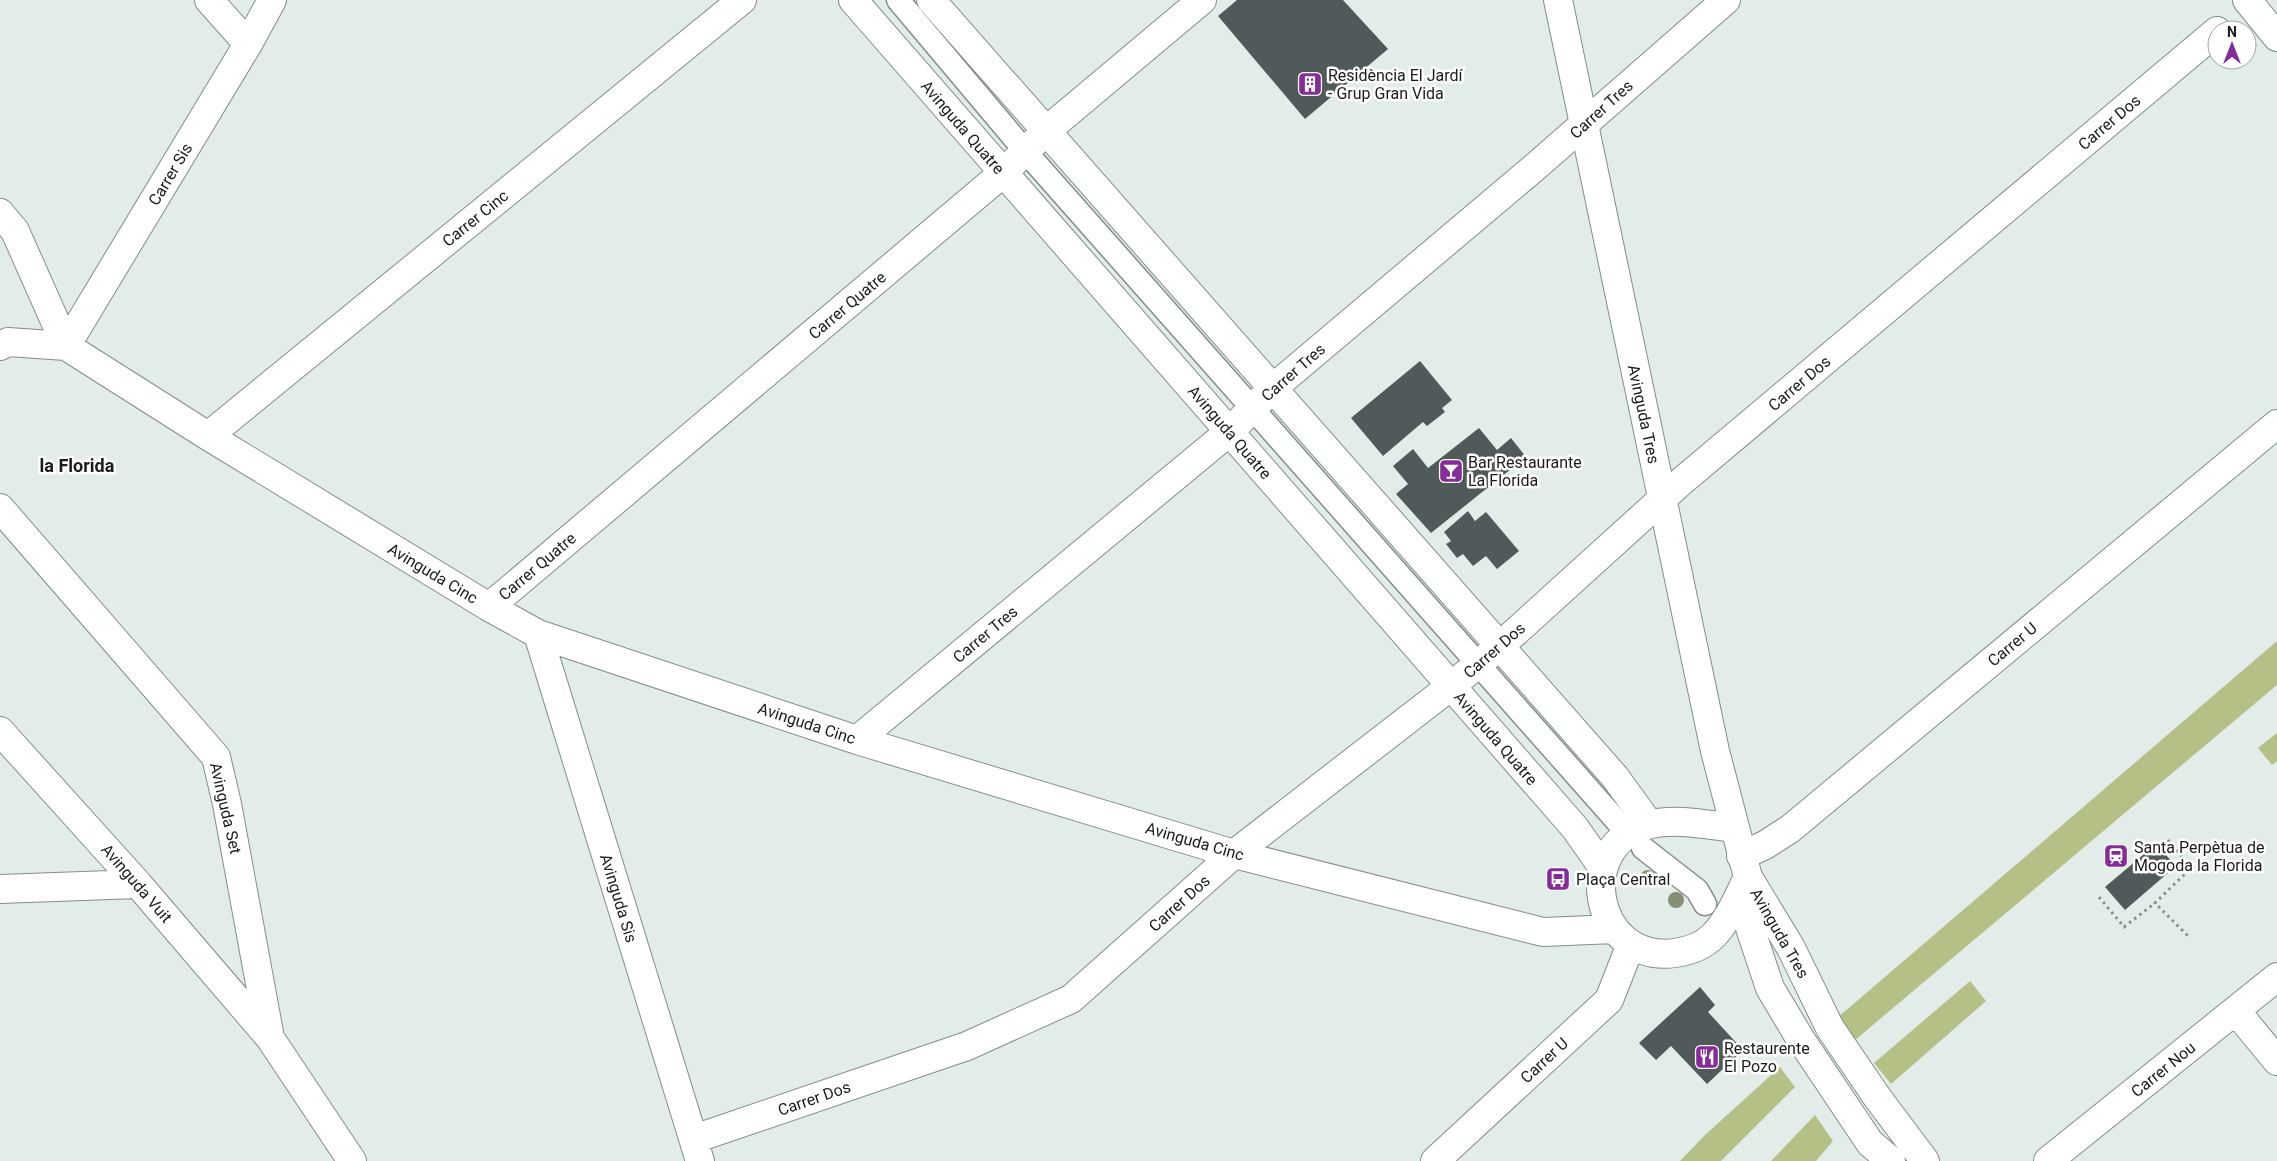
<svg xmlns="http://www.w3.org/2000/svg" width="2277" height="1161" font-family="Roboto,sans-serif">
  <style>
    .green { fill: #b5c087 }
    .building { fill: #505a5b }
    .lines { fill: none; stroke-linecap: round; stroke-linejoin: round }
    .pedestrian-casing { stroke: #838d8a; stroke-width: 25 }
    .minor-casing { stroke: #838d8a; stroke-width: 30 }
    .secondary-casing { stroke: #838d8a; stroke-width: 30 }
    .path { stroke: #868e8c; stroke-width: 3; stroke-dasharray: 2.5 4; stroke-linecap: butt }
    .pedestrian { stroke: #fff; stroke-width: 22 }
    .minor { stroke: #fff; stroke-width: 28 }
    .secondary { stroke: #fff; stroke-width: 28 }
    .tree { fill: #858e72 }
    .labels { text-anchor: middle; stroke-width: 5; stroke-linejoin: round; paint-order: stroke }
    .poi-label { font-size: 16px; fill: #181c1b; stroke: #fff; text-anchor: start }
    .street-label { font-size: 16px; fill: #181c1b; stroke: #fff }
    .neighbourhood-label { font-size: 18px; font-weight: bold; fill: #181c1b; stroke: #fff }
  </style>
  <rect width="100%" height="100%" fill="#e2edea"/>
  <!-- green -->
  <path class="green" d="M2277,641V685L1855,1040L1837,1018Z
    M2277,733V761L2272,765L2258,748Z
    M1970,981L1986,1001L1891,1084L1874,1063Z
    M1780,1067L1795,1087L1721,1161H1680L1705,1135Z
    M1815,1115L1833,1141L1816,1161H1771Z"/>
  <!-- building -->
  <path class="building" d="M1237,0H1343L1388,49L1305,119L1218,16Z
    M1420,361L1452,400L1442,408L1445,412L1427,426L1423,422L1383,456L1351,418Z
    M1479,428L1497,450L1511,438L1526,457L1431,533L1396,494L1408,484L1393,466L1413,449L1428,468Z
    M1468,511L1475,521L1486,512L1519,551L1497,569L1486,556L1473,566L1463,554L1457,558L1446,544L1451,541L1444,532Z
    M2156,844L2176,866L2125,910L2105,887Z
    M1700,987L1715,1005L1708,1012L1743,1050L1707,1084L1671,1046L1656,1060L1639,1043Z"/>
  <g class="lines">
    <defs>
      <path id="pedestrian" d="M898,0L1025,151L1622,827
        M1643,848L1697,890L1705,904"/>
      <path id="minor" d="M209,0L248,44
        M853,0L1575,828L1603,868
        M931,0L1615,777L1649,824
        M2247,0L2277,37
        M0,213L15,231L66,346
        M0,346L8,342L66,346L208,436L489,607L538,634L857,740L1234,854L1543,932L1615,929
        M66,346L248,44L272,0
        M208,436L742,0
        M0,508L216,757L227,804L270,1038L352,1161
        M489,607L1003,173L1046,131L1202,0
        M538,634L700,1161
        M0,731L138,884L270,1038
        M857,740L1229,432L1273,388L1535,167L1726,0
        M1734,828C1708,825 1677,818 1651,824C1571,843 1593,964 1675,953C1689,951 1703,946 1713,936C1729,920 1738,897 1748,877
        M1741,856L1765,845L1790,829L2277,424
        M0,889L138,884
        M2236,1011L2277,1061
        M694,1139L967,1046L1071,999L1234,854L1451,686L1500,646L1682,481L2217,31
        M1435,1161L1609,1000L1631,944
        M2048,1161L2277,977"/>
      <path id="secondary" d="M1558,0L1715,751L1748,877L1791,948L1830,1028L1877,1097L1925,1161
        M1748,879L1750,928L1770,988L1801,1040L1870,1143L1891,1161"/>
    </defs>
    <!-- pedestrian casing -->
    <use href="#pedestrian" class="pedestrian-casing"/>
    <!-- minor casing -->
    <use href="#minor" class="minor-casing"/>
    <!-- secondary casing -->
    <use href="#secondary" class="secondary-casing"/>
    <!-- path -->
    <path class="path" d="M2168,840L2191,868L2155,903L2190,938
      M2099,897L2124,927L2155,903"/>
    <!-- pedestrian -->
    <use href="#pedestrian" class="pedestrian"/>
    <!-- minor -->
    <use href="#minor" class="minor"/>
    <!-- secondary -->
    <use href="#secondary" class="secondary"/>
  </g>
  <!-- trees -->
  <g class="tree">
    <circle cx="1648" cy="878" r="8"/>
    <circle cx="1676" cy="900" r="8"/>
  </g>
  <!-- icons -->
  <defs>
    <symbol id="building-square" viewBox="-11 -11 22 22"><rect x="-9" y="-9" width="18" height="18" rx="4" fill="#852c99" stroke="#fff"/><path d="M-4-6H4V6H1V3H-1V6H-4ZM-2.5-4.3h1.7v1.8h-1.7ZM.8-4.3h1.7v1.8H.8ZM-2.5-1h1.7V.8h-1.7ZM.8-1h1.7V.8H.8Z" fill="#fff"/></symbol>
    <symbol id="bar-square" viewBox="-11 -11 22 22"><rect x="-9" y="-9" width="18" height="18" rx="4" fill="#852c99" stroke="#fff"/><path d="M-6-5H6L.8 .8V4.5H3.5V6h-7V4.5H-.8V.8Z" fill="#fff"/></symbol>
    <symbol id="station-square" viewBox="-11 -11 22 22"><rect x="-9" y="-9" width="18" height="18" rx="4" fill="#852c99" stroke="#fff"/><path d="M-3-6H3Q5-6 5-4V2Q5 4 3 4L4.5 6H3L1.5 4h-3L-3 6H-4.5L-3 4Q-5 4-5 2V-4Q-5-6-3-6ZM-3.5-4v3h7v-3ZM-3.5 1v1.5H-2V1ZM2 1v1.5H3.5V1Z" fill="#fff"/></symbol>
    <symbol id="bus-square" viewBox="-11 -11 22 22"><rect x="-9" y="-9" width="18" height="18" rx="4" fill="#852c99" stroke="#fff"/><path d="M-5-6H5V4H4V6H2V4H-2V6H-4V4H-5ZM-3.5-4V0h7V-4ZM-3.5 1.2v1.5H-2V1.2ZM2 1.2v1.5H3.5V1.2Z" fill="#fff"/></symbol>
    <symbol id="restaurant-square" viewBox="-11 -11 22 22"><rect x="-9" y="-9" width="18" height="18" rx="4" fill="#852c99" stroke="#fff"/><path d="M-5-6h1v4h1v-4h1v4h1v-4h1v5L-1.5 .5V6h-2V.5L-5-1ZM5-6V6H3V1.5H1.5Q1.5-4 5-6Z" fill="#fff"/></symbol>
  </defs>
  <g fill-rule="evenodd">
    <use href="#building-square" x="1296" y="70" width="28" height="28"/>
    <use href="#bar-square" x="1437" y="457" width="28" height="28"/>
    <use href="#station-square" x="2102" y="842" width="28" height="28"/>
    <use href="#bus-square" x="1544" y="865" width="28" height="28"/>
    <use href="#restaurant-square" x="1693" y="1043" width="28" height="28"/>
  </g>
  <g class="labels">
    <!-- poi labels -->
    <g class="poi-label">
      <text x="1328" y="81">Residència El Jardí<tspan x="1328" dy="18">- Grup Gran Vida</tspan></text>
      <text x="1468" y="468">Bar Restaurante<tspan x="1468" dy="18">La Florida</tspan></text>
      <text x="2134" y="853">Santa Perpètua de<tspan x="2134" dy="18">Mogoda la Florida</tspan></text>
      <text x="1576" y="885">Plaça Central</text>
      <text x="1724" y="1054">Restaurente<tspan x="1724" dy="18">El Pozo</tspan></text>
    </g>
    <!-- street labels -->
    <g class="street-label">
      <text transform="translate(1601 109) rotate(-42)" y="6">Carrer Tres</text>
      <text transform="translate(2109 122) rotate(-40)" y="6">Carrer Dos</text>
      <text transform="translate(963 127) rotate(49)" y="6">Avinguda Quatre</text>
      <text transform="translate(170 174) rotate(-59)" y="6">Carrer Sis</text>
      <text transform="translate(475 218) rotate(-39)" y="6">Carrer Cinc</text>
      <text transform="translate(847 305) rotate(-40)" y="6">Carrer Quatre</text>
      <text transform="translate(1293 372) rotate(-41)" y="6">Carrer Tres</text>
      <text transform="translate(1799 383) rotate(-40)" y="6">Carrer Dos</text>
      <text transform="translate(1644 414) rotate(78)" y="6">Avinguda Tres</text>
      <text transform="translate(1230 432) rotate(49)" y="6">Avinguda Quatre</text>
      <text transform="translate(537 566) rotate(-40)" y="6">Carrer Quatre</text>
      <text transform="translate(433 573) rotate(31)" y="6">Avinguda Cinc</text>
      <text transform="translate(985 634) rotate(-40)" y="6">Carrer Tres</text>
      <text transform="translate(2012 644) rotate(-40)" y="6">Carrer U</text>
      <text transform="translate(1494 650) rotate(-41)" y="6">Carrer Dos</text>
      <text transform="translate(807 723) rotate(18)" y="6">Avinguda Cinc</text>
      <text transform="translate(1496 738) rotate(49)" y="6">Avinguda Quatre</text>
      <text transform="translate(226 808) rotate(77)" y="6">Avinguda Set</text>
      <text transform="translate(1195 841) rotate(16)" y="6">Avinguda Cinc</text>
      <text transform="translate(137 883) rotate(49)" y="6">Avinguda Vuit</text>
      <text transform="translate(619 898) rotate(73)" y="6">Avinguda Sis</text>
      <text transform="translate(1179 903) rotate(-42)" y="6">Carrer Dos</text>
      <text transform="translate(1780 933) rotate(60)" y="6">Avinguda Tres</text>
      <text transform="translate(1544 1060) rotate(-43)" y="6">Carrer U</text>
      <text transform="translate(2163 1069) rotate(-39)" y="6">Carrer Nou</text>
      <text transform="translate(814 1098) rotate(-19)" y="6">Carrer Dos</text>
    </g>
    <!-- neighbourhood labels -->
    <g class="neighbourhood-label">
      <text x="77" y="472">la Florida</text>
    </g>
  </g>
  <!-- north arrow -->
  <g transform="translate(2232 45)"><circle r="24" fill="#ffffff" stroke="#a3a4a4"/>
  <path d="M0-4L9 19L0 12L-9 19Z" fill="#852c99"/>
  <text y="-8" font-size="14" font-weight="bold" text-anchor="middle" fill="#181c1b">N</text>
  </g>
</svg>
